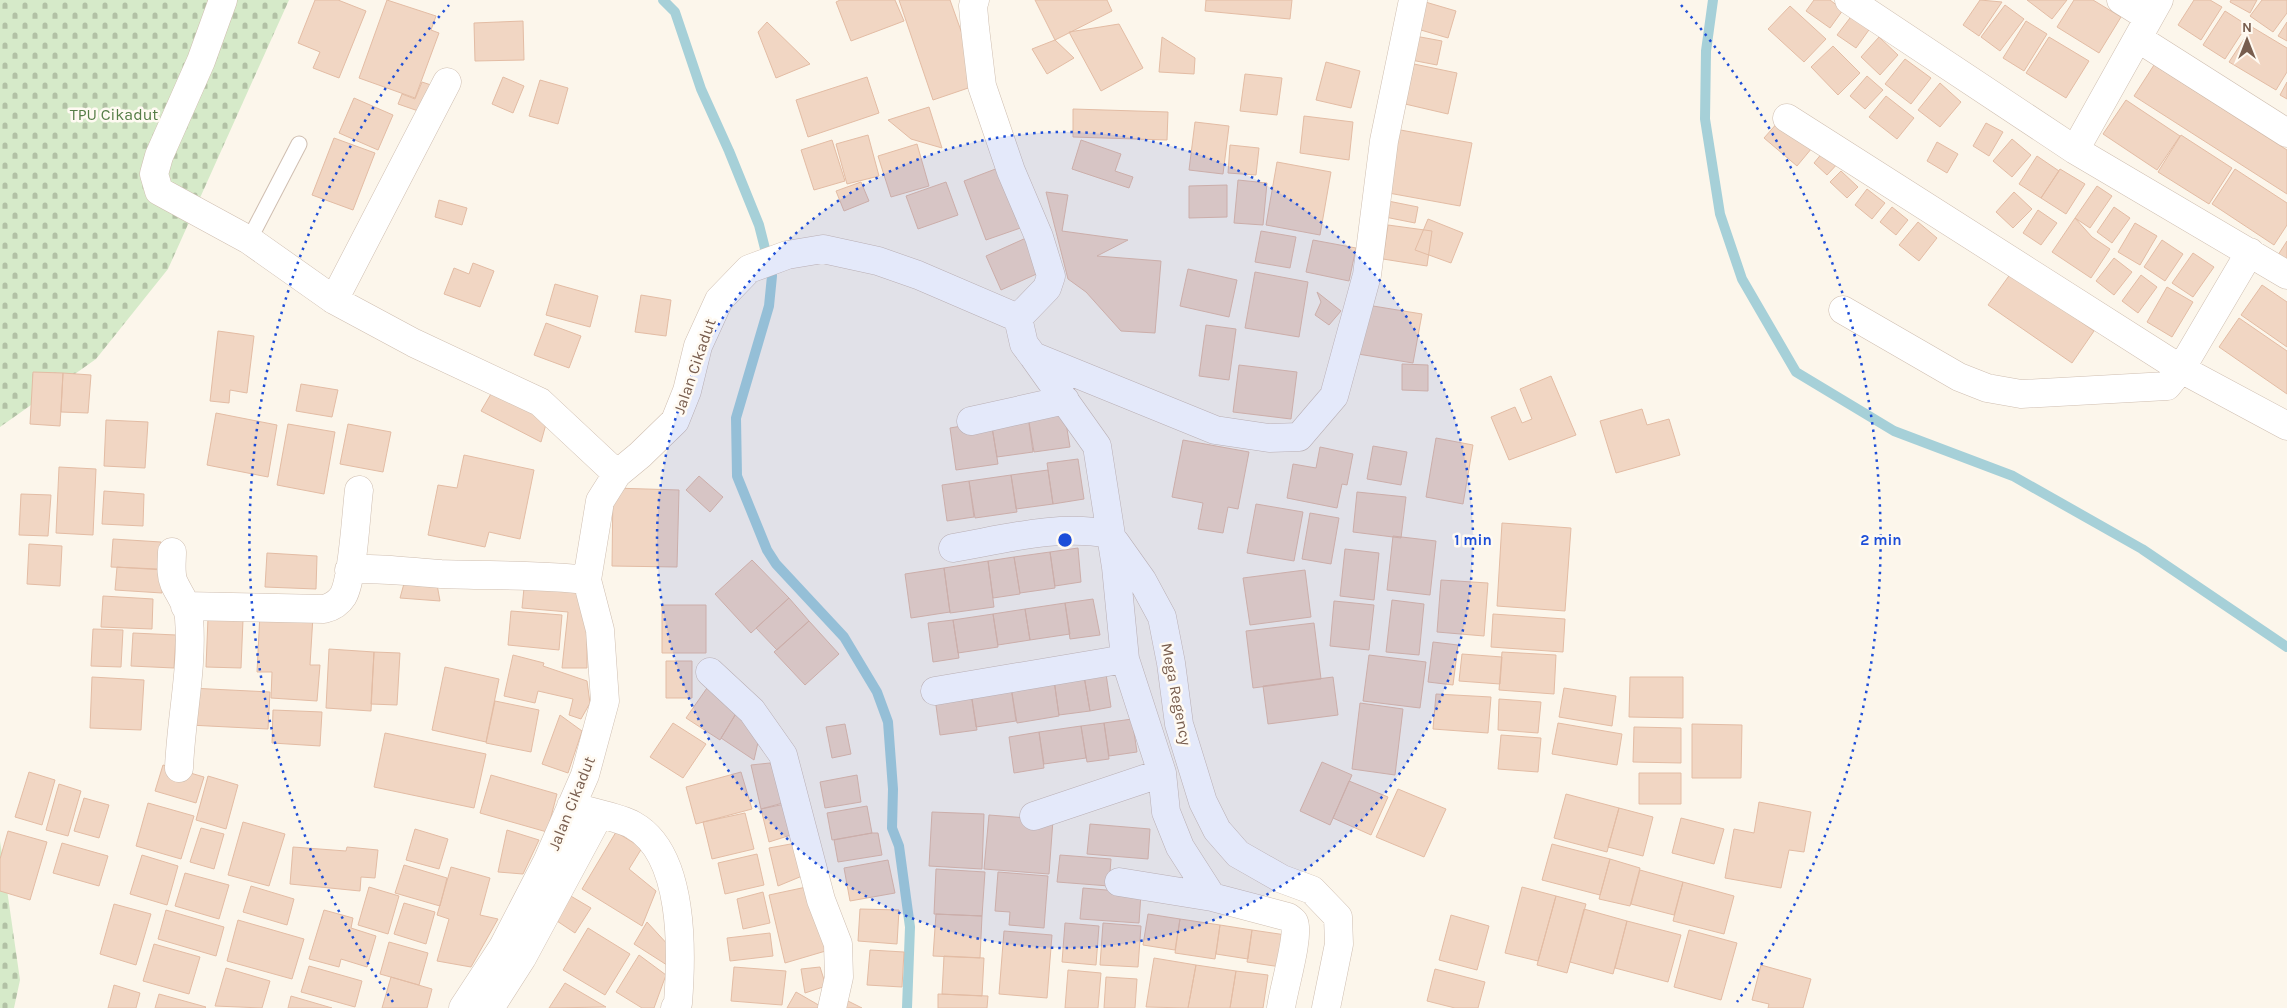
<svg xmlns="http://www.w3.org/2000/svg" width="2287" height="1008" font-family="Karla,sans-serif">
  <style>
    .cemetery { fill: url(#cemetery-stones) }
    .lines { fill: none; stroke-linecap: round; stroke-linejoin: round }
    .stream { stroke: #a6d0d8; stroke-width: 10 }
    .building { fill: #f1d6c3; stroke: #e3bca4 }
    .lane-casing { stroke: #cfbeb0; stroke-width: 17 }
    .street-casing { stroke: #cfbeb0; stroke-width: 29 }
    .lane { stroke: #fff; stroke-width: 15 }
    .street { stroke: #fff; stroke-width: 28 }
    .ring { fill: none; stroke: #1d4ed8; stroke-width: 2.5; stroke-dasharray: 2.5 5 }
    .labels { text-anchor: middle; stroke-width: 5; stroke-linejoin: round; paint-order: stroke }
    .park-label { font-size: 16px; fill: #557d46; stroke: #fffaf2 }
    .street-label { font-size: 16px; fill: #785d4e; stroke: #fffaf2 }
    .centre { fill: #1d4ed8; stroke: #fffaf2; stroke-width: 2.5 }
    .ring-label { font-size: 15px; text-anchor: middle; font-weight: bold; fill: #1d4ed8; stroke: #fffaf2; stroke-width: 5; stroke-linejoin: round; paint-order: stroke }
  </style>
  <defs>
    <pattern id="cemetery-stones" width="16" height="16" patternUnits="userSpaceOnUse" patternTransform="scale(1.25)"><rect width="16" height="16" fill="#d6eac9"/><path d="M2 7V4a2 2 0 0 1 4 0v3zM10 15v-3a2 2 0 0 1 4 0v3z" fill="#b2c1a5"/></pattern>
  </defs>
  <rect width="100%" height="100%" fill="#fcf6eb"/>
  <!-- cemetery -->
  <path class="cemetery" d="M0,0H289L168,269L96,359L0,427Z
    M0,841L20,980L14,1008H0Z"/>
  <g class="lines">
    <!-- stream -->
    <path class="stream" d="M663,0L675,12L701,89L729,151L759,225L772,276L769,306L736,418L737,476L767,550L776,564L844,637L877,692L888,722L893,789L892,828L899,846L910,927L907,1008
      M1713,0L1706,51L1705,119L1720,214L1742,279L1796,372L1894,431L2013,476L2142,549L2287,647"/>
  </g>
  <!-- building -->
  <path class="building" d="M315,0H338L366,11L339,78L313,68L320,52L298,43Z
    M387,0L436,16L431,30L439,33L415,98L359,78Z
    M840,0H895L904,21L851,41L836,2Z
    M899,0H950L980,84L933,100Z
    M1035,0H1107L1112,11L1055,40Z
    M1206,0H1292L1290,19L1205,11Z
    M1814,0H1830L1843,10L1830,28L1806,11Z
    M1980,0L2002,2L1979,36L1963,25Z
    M2027,0H2067L2052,19Z
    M2074,0H2093L2121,17L2099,53L2057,27Z
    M2194,0H2210L2222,7L2201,40L2178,25Z
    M2231,0H2257L2250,13L2230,2Z
    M2262,0H2287V13L2273,32L2250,16Z
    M1422,1L1456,11L1448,38L1414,28Z
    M2005,5L2024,19L2000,51L1981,37Z
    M1790,6L1826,39L1804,62L1768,29Z
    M2225,11L2247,25L2225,59L2203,45Z
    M1853,14L1871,27L1856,48L1837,35Z
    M523,21L524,60L475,61L474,23Z
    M2026,21L2047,34L2024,71L2003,58Z
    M767,22L810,64L776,78L758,32Z
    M2287,22V41L2278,36Z
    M1119,24L1143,68L1101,91L1069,32Z
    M2252,27L2287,48V72L2276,90L2229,62Z
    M1415,36L1442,41L1437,65L1411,60Z
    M1162,37L1195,58L1194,74L1159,72Z
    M1879,37L1898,55L1880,75L1861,57Z
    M2049,37L2089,61L2066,98L2026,73Z
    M1055,40L1074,58L1047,74L1032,49Z
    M1833,46L1860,73L1838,95L1811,67Z
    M1905,59L1931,78L1911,104L1885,84Z
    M1326,62L1360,71L1351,108L1316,100Z
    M1414,64L1457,73L1448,114L1405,104Z
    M2154,65L2287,150V194L2134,96Z
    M1245,74L1282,78L1277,115L1240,111Z
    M1867,76L1883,90L1865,109L1850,96Z
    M503,77L524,86L513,113L492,104Z
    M867,77L879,113L808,137L796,100Z
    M540,80L568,88L558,124L529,116Z
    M422,82L437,87L427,114L398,104L402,94L415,99Z
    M2287,82V99L2280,95Z
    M1940,83L1961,102L1940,127L1918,110Z
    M1886,96L1914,118L1897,139L1869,117Z
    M354,98L393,115L378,150L339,133Z
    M2126,100L2180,136L2157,170L2103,134Z
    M929,107L942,148L911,139L888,120Z
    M1073,109L1168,112L1167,140L1073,137Z
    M1304,116L1353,122L1349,160L1300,153Z
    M1779,121L1812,148L1797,166L1764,138Z
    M1195,122L1229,126L1223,174L1189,170Z
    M1986,123L2003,132L1989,156L1973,146Z
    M1395,129L1472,143L1460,206L1383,192Z
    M868,135L879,176L847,184L836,144Z
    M2181,135L2232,168L2209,204L2158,172Z
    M334,138L375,153L353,210L312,195Z
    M2012,139L2031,155L2012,177L1993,161Z
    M832,140L845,181L814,190L801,150Z
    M1081,140L1121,154L1115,171L1133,177L1129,188L1072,169Z
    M1937,142L1958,154L1947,173L1927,161Z
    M917,144L929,186L891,197L878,156Z
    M1230,145L1259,148L1256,175L1228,173Z
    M1827,147L1841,160L1827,175L1814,163Z
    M2037,156L2059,171L2041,198L2019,184Z
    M1277,162L1331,172L1320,235L1266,225Z
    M1006,165L1029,225L986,240L964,181Z
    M2060,169L2085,184L2066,214L2041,198Z
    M2235,169L2287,203V225L2274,245L2212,204Z
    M1841,171L1858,187L1847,198L1830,182Z
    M1238,180L1267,183L1263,225L1234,223Z
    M861,182L869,201L844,211L836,191Z
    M946,182L958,215L918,229L906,196Z
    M1227,185V217L1189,218V186Z
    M2097,186L2112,196L2090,228L2075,218Z
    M1867,189L1885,203L1872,219L1855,205Z
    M1046,192L1068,195L1062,231L1128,240L1097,256L1161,261L1155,333L1121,331L1086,292L1068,279Z
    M2014,192L2032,209L2013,228L1996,212Z
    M439,200L467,208L462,225L435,217Z
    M1388,201L1418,207L1415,223L1385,217Z
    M1892,207L1908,220L1896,235L1880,222Z
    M2114,207L2130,218L2112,243L2097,232Z
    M2038,210L2057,223L2041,245L2023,233Z
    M2075,218L2092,237L2110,249L2091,278L2052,252Z
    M1428,219L1463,233L1451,263L1415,250Z
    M1918,222L1937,238L1919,261L1899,245Z
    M2135,223L2157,236L2140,265L2118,252Z
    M1388,225L1432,231L1427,266L1383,259Z
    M1261,231L1296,237L1290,268L1255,262Z
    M1026,238L1041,272L1001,290L986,256Z
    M1313,240L1356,248L1349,281L1306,272Z
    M2162,240L2183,254L2165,281L2144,267Z
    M2287,241V261L2278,255Z
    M2193,253L2214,267L2193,297L2172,283Z
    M2114,258L2132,272L2114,295L2096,281Z
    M473,263L494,271L480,307L444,294L454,268L469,274Z
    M1188,269L1237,280L1229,317L1180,306Z
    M1255,272L1308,282L1299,337L1245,328Z
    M2011,273L2094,331L2072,363L1988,305Z
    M2141,275L2157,287L2138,313L2122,301Z
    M555,284L598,296L590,327L546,315Z
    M2262,285L2287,302V347L2241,315Z
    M2167,287L2193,302L2172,337L2147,322Z
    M1317,292L1341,311L1329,325L1315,315L1321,302Z
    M641,295L671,300L666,336L635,332Z
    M1367,305L1422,314L1413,363L1358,354Z
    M2239,318L2287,351V394L2219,347Z
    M546,323L581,336L569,368L534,355Z
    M1206,325L1236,329L1229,380L1199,376Z
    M218,331L254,336L247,393L230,390L229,403L210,401Z
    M1402,364L1428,365V391L1402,390Z
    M1239,365L1297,372L1291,419L1233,412Z
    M33,372L63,373L60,426L30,424Z
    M63,373L91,375L88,413L61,412Z
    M1551,376L1576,435L1509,460L1491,417L1515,407L1522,423L1532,419L1520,389Z
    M301,384L338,390L332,417L296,411Z
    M495,387L548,417L541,442L481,411Z
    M1642,409L1647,425L1669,419L1680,455L1616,473L1600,421Z
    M1064,411L1070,447L1034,452L1028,416Z
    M216,413L277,425L268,477L207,465Z
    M1028,416L1033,452L997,457L991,421Z
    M106,420L148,422L145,468L104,466Z
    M991,421L998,464L956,470L950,428Z
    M288,424L335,432L324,494L277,485Z
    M348,424L391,432L383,472L340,464Z
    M1436,438L1473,445L1463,504L1426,497Z
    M1183,440L1249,452L1238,509L1228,507L1223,533L1198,529L1203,503L1172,497Z
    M1373,446L1407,452L1401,485L1367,479Z
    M1320,447L1353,454L1347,485L1342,484L1337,508L1287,498L1293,464L1316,468Z
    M464,455L534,470L520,539L489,532L485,547L428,535L438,485L457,488Z
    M1078,459L1084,499L1053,504L1047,463Z
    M59,467L96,469L93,535L56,533Z
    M1048,470L1053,504L1016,509L1011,475Z
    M1011,475L1017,512L975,518L969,481Z
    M699,476L723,497L710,512L686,490Z
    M969,481L974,517L947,521L942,485Z
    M613,488L679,490L677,567L612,566Z
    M104,491L144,494L143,526L102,524Z
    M1357,492L1406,497L1401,538L1353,532Z
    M21,494L51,495L48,536L19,535Z
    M1256,504L1303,512L1294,561L1247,553Z
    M1310,513L1339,518L1331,564L1302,559Z
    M1502,523L1571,528L1565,611L1497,606Z
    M1393,536L1436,541L1430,595L1387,590Z
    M113,539L161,542L159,569L111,567Z
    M29,544L62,546L60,586L27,584Z
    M1078,548L1081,582L1055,586L1050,552Z
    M1345,549L1379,553L1374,600L1340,596Z
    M1050,552L1055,588L1020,593L1014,557Z
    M267,553L317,556L316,589L265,587Z
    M1014,557L1020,594L993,598L988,561Z
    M752,560L789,598L751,633L715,594Z
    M988,561L994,607L950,613L944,568Z
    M117,567L163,570L162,593L115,590Z
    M944,568L950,612L911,618L905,574Z
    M1305,570L1311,617L1250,625L1243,578Z
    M525,578L587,585V668H562L568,612L522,608Z
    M436,579L440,601L400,598L405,580Z
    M1441,580L1488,583L1484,636L1437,632Z
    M103,596L153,599L152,629L101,627Z
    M789,598L809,621L777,650L756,628Z
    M1093,599L1100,635L1070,639L1065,603Z
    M1392,600L1424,604L1419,655L1386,652Z
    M1334,601L1374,605L1369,650L1330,646Z
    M1065,603L1070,634L1030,640L1025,609Z
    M662,605H706V653H662Z
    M1025,609L1030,640L998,645L993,614Z
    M511,611L562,615L559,650L508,645Z
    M260,613L313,616L310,665H320L317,701L271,698L272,672H257Z
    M993,614L998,647L958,653L953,620Z
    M1493,614L1565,619L1563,652L1491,647Z
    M208,618L243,620L241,668L206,667Z
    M953,620L959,658L933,662L928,623Z
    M809,621L839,654L805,685L774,652Z
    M1314,623L1321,679L1253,688L1246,631Z
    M93,629L123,630L121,667L91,666Z
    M133,633L176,635L174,668L131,666Z
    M1433,642L1458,645L1453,685L1428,682Z
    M329,649L374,652L371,711L326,708Z
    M374,652L400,653L397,705L371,704Z
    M1502,652L1556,655L1554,694L1499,690Z
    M1462,654L1502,657L1500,684L1459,681Z
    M513,655L544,663L543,666L587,681L590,703L581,719L569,715L573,699L538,691L535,703L504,696Z
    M1369,655L1426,662L1420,708L1363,701Z
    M666,661H692V698H666Z
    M445,667L499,679L486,742L432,730Z
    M1106,674L1111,707L1090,711L1084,676Z
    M1084,676L1090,711L1059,715L1054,680Z
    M92,677L144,680L141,730L90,728Z
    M1333,677L1338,715L1268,724L1263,686Z
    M1630,677H1683V718L1629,717Z
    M1054,680L1059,716L1017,723L1011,687Z
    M1011,687L1016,721L976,727L971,693Z
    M190,688L270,692L268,729L189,725Z
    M707,688L737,712L720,740L686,718Z
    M1564,688L1616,696L1612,726L1559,717Z
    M971,693L977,730L940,735L935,698Z
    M1436,694L1491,697L1488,733L1433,729Z
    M1499,699L1541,702L1538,733L1498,730Z
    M495,701L539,710L531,752L486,743Z
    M1360,703L1403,709L1395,775L1352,769Z
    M273,710L322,712L320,746L272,743Z
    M737,712L759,738L754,760L721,738Z
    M560,715L582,731L568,773L542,764Z
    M1132,719L1137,752L1109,756L1104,723Z
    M673,723L706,744L683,778L650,757Z
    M1104,723L1109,759L1087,762L1081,726Z
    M1558,723L1622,734L1617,765L1552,754Z
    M845,724L851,754L832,758L826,727Z
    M1692,724L1742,725L1741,778H1692Z
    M1081,726L1086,758L1044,764L1039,732Z
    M1634,727L1681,728V763L1633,762Z
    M1039,732L1044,768L1014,773L1009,737Z
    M385,733L486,754L474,808L374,787Z
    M1501,735L1541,738L1538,772L1498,769Z
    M1322,762L1352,775L1330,825L1300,811Z
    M770,763L790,801L761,809L751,765Z
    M163,765L204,777L196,803L155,791Z
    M29,772L55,780L42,825L15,817Z
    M741,772L752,809L696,824L686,787Z
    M1639,773H1681V804H1639Z
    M491,775L557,794L547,832L480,813Z
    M857,775L861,802L825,808L820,782Z
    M208,776L238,785L226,829L196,820Z
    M1349,781L1388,797L1371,835L1333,818Z
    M59,784L81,791L68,836L46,830Z
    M1398,789L1446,809L1424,857L1376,837Z
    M1566,794L1619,808L1607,852L1554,838Z
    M84,798L109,805L99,838L74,831Z
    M1759,802L1811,812L1804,852L1789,850L1781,888L1725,878L1734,829L1754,833Z
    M148,803L194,816L181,859L136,846Z
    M785,804L794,834L769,842L761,809Z
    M867,806L872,833L832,840L827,813Z
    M1619,808L1653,817L1643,856L1608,847Z
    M932,812L984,814L982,869L929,866Z
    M745,813L754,849L712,859L703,822Z
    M989,815L1053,820L1049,874L984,869Z
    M1681,818L1724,829L1714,864L1672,853Z
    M243,822L285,834L269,886L228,875Z
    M1090,824L1150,829L1148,859L1087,854Z
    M201,828L224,834L214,869L190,862Z
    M415,829L448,839L439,869L406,860Z
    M507,830L539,840L523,874L498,872Z
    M8,831L47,842L30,900L0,891V859Z
    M616,832L642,848L629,869L656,891L642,926L582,889Z
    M872,833H878L882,855L838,862L834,840Z
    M62,843L108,856L99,886L53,873Z
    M796,843L807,874L778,886L769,848Z
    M1552,844L1610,859L1600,895L1542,880Z
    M293,847L346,851L347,847L378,850L375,878L361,877L360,891L290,884Z
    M757,854L764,885L725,894L718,863Z
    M142,855L178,866L167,905L130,894Z
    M1060,855L1111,859L1109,886L1057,882Z
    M1610,859L1640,868L1630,906L1599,899Z
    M888,860L895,893L850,901L844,868Z
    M404,865L447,878L440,906L395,893Z
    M451,867L490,878L480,915L498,919L471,967L437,961L449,919L437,915Z
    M936,869L985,872L982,916L934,914Z
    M1640,870L1683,882L1674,915L1631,904Z
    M998,872L1048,876L1044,928L1009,925L1010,912L995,911Z
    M185,873L229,885L219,919L175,906Z
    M1683,882L1734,896L1724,934L1673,921Z
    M251,886L294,899L287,925L243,912Z
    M811,886L829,950L785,963L769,895Z
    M369,887L399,896L388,934L358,925Z
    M1522,887L1556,896L1538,961L1505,953Z
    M1083,888L1141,893L1139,923L1080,919Z
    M763,892L770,923L743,929L737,899Z
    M569,895L591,908L575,933L554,919Z
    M1556,896L1586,904L1567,973L1537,965Z
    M404,903L435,912L426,944L394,934Z
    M114,904L151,914L136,965L100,954Z
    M860,909L899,910L897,944L858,941Z
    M1584,909L1627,921L1613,974L1570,962Z
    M166,910L224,927L216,956L158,939Z
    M324,910L353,918L351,928L376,936L367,967L341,959L339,967L309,959Z
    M936,914L982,916L980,958L933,956Z
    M1148,914L1180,919L1175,950L1143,945Z
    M1451,915L1489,926L1477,970L1439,960Z
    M1180,919L1220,925L1215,959L1175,953Z
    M238,920L304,939L292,979L227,961Z
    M1627,921L1681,935L1668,982L1615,968Z
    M647,922L670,947V967L634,944Z
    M1065,923L1099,926L1096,965L1062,962Z
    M1103,923L1141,926L1138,967L1100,965Z
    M1220,925L1252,930L1248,959L1216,954Z
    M588,928L630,954L605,995L563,970Z
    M1252,930L1286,935L1281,967L1247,962Z
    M1689,930L1737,943L1721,1000L1674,987Z
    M1004,931L1052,935L1047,998L999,994Z
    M770,933L773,956L730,961L727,938Z
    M389,942L428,953L419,985L380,974Z
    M154,944L200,957L189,994L143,981Z
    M870,950L904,952L902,987L867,985Z
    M639,955L666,975L654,1008H642L616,992Z
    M944,956L984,958L982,996L942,994Z
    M1154,958L1196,965L1188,1008L1146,1007Z
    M1196,965L1236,971L1230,1008H1188Z
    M1761,965L1811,979L1803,1008H1768L1769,1004L1752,1000Z
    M309,966L362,981L355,1007L301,992Z
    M734,967L786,971L782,1005L731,1001Z
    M820,967L826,986L805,993L801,969Z
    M226,968L270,981L262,1008L215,1006Z
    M1435,969L1485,982L1478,1008H1455L1427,1001Z
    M1068,970L1101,973L1098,1008H1065Z
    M1236,971L1268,975L1263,1008H1230Z
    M391,977L432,989L427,1008H382Z
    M1106,977L1137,979L1135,1008H1104Z
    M565,983L606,1007L549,1008Z
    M114,985L140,993L136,1008H108Z
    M796,992L822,1007L821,1008H787Z
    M159,994L206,1007L205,1008H155Z
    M938,994L988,996L987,1008H938Z
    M291,996L332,1008H288Z
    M846,1000L862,1008H842Z"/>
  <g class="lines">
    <defs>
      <path id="lane" d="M249,240L299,144"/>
      <path id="street" d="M223,0L201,61L159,156L154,174L159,191L249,240L334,300L414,343L540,402L617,474
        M1849,0L2075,150
        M2121,0L2148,17
        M2159,0L2075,150L2287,275
        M2139,39L2287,133
        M1787,118L2181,369L2250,252
        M334,300L447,82
        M1843,310L1959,377L1987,388L2021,394L2167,386L2181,369L2287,426
        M1018,318L1024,344L1033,356L1215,430L1269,438L1299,437L1334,396L1367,275L1384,141L1413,0
        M1033,356L1097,446L1116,567L1125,659L1162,773L1166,812L1180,847L1212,897L1288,917C1290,918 1292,920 1294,922C1300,935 1283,991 1281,1008
        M971,421L1065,400
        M1115,542L1142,580L1162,617L1171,663L1179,724L1203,802L1217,830L1238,854L1282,879L1312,890L1338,917L1339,944L1326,1008
        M953,548C1005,539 1058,524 1110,534
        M172,552C172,562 170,574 174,583C179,594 188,605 189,618C193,668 181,718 179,768
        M349,570C380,567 410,572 441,574C490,576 538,574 587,580
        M185,606L324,609C332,607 338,604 343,596C353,579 356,513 359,490
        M710,672L752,711L783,755L821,900L838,944L839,977L832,1008
        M935,691L1125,659
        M571,806C588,812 619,817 633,825C685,854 682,952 678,1003L675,1008
        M1034,816L1162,773
        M1119,882L1212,897
        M463,1008L503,947L547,862L585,775L605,701L600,630L587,580L600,501L617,474L640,455L675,421L687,391L698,346L719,300L749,269L787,255L823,249L878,261L918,275L1018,318L1047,288L1051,276L1039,237L1011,171L982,86L975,28L973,6L975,0
        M490,1008L522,958L599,815"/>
    </defs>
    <!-- lane casing -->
    <use href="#lane" class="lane-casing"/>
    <!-- street casing -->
    <use href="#street" class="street-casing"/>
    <!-- lane -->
    <use href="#lane" class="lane"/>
    <!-- street -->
    <use href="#street" class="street"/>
  </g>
  <!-- distance rings -->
  <circle cx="1065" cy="540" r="408" fill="#1d4ed8" fill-opacity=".12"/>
  <g class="ring">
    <circle cx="1065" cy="540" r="408"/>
    <path d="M393 1002A816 816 0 0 1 449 5M1681 5A816 816 0 0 1 1737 1002"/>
  </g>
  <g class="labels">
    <!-- park labels -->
    <g class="park-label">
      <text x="114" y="120">TPU Cikadut</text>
    </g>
    <!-- street labels -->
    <g class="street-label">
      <text transform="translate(694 366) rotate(-71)" y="6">Jalan Cikadut</text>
      <text transform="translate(1177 694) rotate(79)" y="6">Mega Regency</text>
      <text transform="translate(571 803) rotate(-68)" y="6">Jalan Cikadut</text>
    </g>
  </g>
  <circle cx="1065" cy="540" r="8" class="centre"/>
  <g class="ring-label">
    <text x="1473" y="545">1 min</text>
    <text x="1881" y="545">2 min</text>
  </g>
  <!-- north arrow -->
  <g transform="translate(2247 40)" stroke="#fffaf2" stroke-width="4" paint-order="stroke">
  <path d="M0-4L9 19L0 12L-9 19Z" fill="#785d4e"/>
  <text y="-8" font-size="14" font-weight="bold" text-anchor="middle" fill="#785d4e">N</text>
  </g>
</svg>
